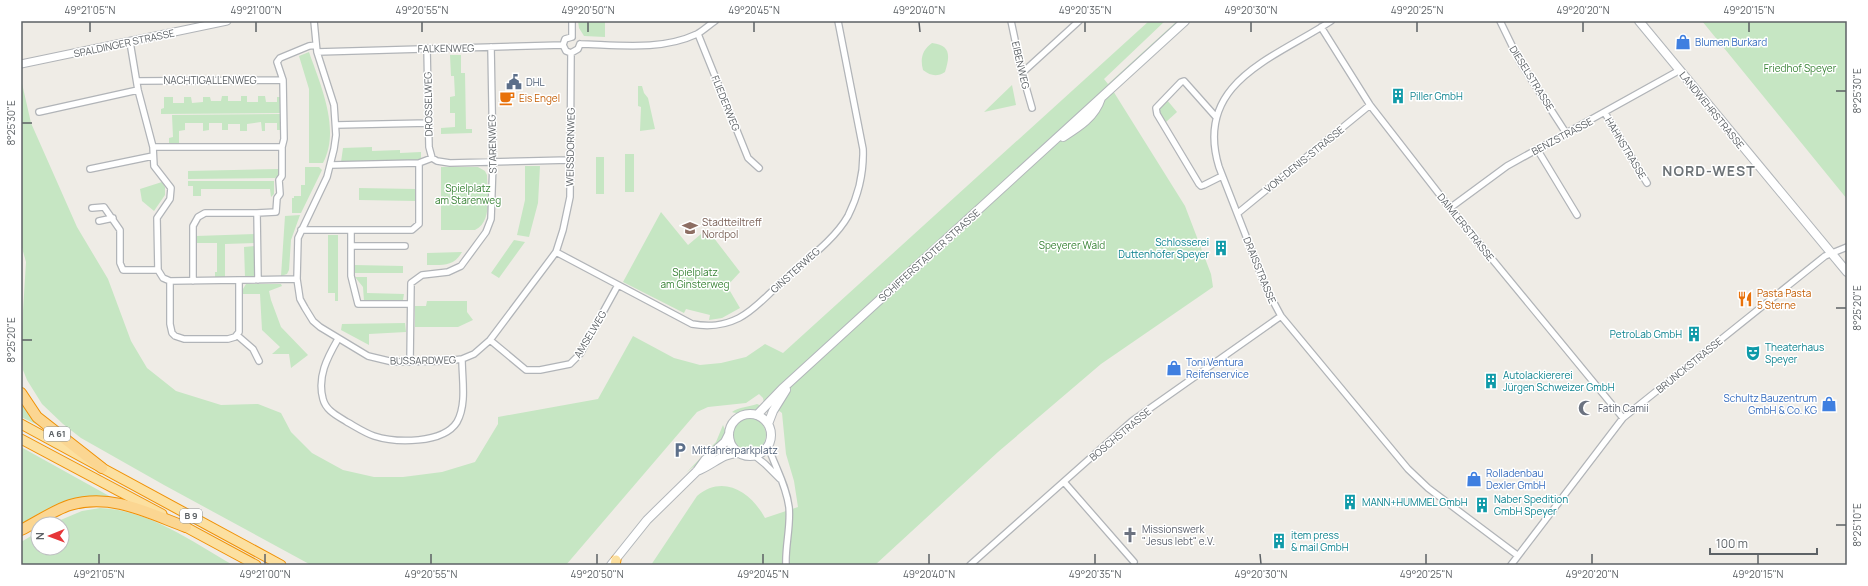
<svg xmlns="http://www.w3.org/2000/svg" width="1868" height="586" font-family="Manrope,sans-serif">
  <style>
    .green { fill: #c6e6c3 }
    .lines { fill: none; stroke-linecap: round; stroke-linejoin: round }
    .minor-casing { stroke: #b1b4b8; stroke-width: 8 }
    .tertiary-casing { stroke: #b1b4b8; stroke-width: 9 }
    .secondary-casing { stroke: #b2b6ba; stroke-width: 10 }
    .trunk-casing { stroke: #f09105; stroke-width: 11 }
    .motorway-casing { stroke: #f09105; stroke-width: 12 }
    .minor { stroke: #fff; stroke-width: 5.5 }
    .tertiary { stroke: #fff; stroke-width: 7 }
    .secondary { stroke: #fff; stroke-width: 8 }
    .trunk { stroke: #fce0a0; stroke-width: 9 }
    .motorway { stroke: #fbd692; stroke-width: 10 }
    .ticks { fill: none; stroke: #5d6266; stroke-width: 1.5 }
    .labels { text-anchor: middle; stroke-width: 3; stroke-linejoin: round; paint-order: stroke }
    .shield { fill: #fff; stroke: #8e9194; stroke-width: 1 }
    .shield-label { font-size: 9px; font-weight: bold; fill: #5d6266 }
    .shop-label { font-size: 10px; fill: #366cbe; stroke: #fff; text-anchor: start }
    .street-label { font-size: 10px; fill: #5d6266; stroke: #fff }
    .park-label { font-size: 10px; fill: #3a8437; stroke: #fff }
    .service-label { font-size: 10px; fill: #4e5e75; stroke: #fff; text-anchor: start }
    .culture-label { font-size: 10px; fill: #0d838f; stroke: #fff; text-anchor: start }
    .food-label { font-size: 10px; fill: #c56008; stroke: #fff; text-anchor: start }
    .education-label { font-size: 10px; fill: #785e54; stroke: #fff; text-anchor: start }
    .worship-label { font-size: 10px; fill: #5b616d; stroke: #fff; text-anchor: start }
    .district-label { font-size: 14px; font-weight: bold; letter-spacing: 1px; fill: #6e7478; stroke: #fff }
    .neatline { fill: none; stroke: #5d6266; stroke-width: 1.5 }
    .ticks-label { font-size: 10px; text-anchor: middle; fill: #5d6266 }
  </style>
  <rect width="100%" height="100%" fill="#efece6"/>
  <!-- green -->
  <path class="green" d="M578,21H605V37L584,36L579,28Z
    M1149,21H1165L1104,79L1108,84L1177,21H1180L1110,86L1185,206L1211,274L1213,287L1101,364L998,452L875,565H651L697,496C723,474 751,492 765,518L798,507L794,481L786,454L782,413L773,406L771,408L764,403L763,398L759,394L746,403L708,407L697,412L566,565H311L164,485L81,438L63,424L42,404L27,380L23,370L21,343L26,262L21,244V79L31,123L77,227L108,279L131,341L147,368L176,391L221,405L258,404L281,413L291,432L312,453L343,470L374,477H403L442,472L475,462L498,424V417L598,399L633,336L674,358L700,365L721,363L746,357L765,344L783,353Z
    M1702,21H1847V199Z
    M932,43C951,45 950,56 945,72C937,77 931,76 923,70C920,59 922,50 932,43Z
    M309,52C320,84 341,129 323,163H309V89L299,56Z
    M450,55H461V73H465L466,129H472V133L441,134V128L455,127V113H450V97L455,96L454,76H451Z
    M1012,85L1016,105L984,112Z
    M638,86H642L644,93L648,98L655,129L640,131L641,107L638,106Z
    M222,96H228V101H241V96H247V102H258V96H265L266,102H277V97H280V113L161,114V109L164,108V97H173V103H184V97H191L192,103L203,102V97H210L211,101H221Z
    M1167,100L1177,112L1166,122L1159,113L1160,107Z
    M280,114V130H277V123H265V131H262L261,122L247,124V131H240V124H228V130H222V123H209V130L203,131V123H185V130L179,131V144H169V138L173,137L172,115Z
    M372,147V151L400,150V153L421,152V158L417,161L341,162L343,148Z
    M625,154H634V192H625Z
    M596,157H604V194H596Z
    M525,166H540L538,203L529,237L517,235L525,200Z
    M305,167H319L322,170L301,213H292V198H294V196H301V185H305Z
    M441,167H478L485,171L487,175C487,191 493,222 475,230H441Z
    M279,169V175L275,178L188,179V171Z
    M188,181H274V194L271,197L270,189H201V196H193V186H188Z
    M162,182L165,187V195L154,211L142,201L140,189Z
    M359,188L416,189V201L359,200Z
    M661,212L688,245L707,229L740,272L727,286L740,308L722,318L709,320L710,315L686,309L684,313L623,282Z
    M300,215L291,240L289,270L287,274L281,276L285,216Z
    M255,234V243L225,244V277H215V272H217V243H196V236Z
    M328,235H338V301H335V293H328Z
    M514,240L525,242L499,278L491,273Z
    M255,246V274L253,277H245L244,247Z
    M462,252C454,267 441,265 427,265V253Z
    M354,265L403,266V273H354Z
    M355,277H367V293L404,294L403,300L364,301L363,287Z
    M246,284H281L282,286L269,291L271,300L281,327L308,355L291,368L289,354H272L280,347L262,330L260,294H242L243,289Z
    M427,301H467V312L473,320L458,327H415V306H426Z
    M405,323L406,332L369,334V345L341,330L342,324Z
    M21,402L40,426L21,417Z
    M757,404L762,406C755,411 740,415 732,412C739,407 749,407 757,404Z
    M732 435a17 17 0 1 1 34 0a17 17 0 1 1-34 0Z
    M723,425C724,428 726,430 725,434C722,447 696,464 686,473L716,442Z
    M21,447L111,497C75,495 51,505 21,524Z
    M100,508C149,510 191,541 233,565H21V542L38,532V548H62V524H51L82,511Z"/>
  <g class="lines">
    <defs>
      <path id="minor" d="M314,21L317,52L334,105L336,135L334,149L327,177L298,238L297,279L300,299L305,308L313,321L320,327L368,356L393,362L446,361L462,359L474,354L490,340L556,252L563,230L570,197L571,53
        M1011,21L1022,73L1032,108
        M1331,21C1275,58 1193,82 1219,167L1267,290L1281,316L1408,469L1428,488L1517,555
        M1500,21L1520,62L1566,133
        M1321,27L1370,105L1450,208L1623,418
        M698,34L748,158L759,168
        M572,37V21
        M130,42L138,90L153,147L154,166L171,188L170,199L157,218L158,270L163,278L170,281L297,279
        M580,44C618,45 661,51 697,34C703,31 709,25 715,21
        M563,45L565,39L572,37
        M563,45L566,51L571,53
        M427,48L429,147L432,158L437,161L450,163L570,160
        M317,52L563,45
        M571,53L578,49L580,44
        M1022,73L1079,21
        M137,81L283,80
        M39,112L138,90
        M1605,113L1647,183
        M1216,117L1184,81L1181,82L1156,108L1157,114L1199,184L1201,186L1204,185L1222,176
        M336,125L429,123
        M153,147H282
        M1537,149L1577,215
        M331,165L419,163L432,158
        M90,169L153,156
        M92,208L104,207L120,230V263L123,270H158
        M1450,208L1507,166L1680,70
        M1238,213L1370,105
        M99,221L113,218
        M301,230H412L419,224V163
        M351,230V276L358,304H410
        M351,246H405
        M556,252L692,324C709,327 723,326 739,318C755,310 768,294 781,283C802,263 834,241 848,216C859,194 864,174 863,149L838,21
        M258,280L257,213L276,212L277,198L280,194L279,180L282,176V147L284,139L283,80L277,62L280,58L309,46L316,45
        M170,281V324L172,333L175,336L184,339H228L235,337L239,332V280
        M193,281V226L198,217L205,213H257
        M238,336L253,349L259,361
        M338,339C327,358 317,377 323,399C326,411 338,416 347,422C356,427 365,433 374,436C396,443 443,444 457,422C467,404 462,379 462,359
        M490,340L526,370H540L570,364L580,354L618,285
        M410,362L411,283L422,275L448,272L461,266L486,232L491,219L493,162L491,47
        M768,446C775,467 786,484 789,507C791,526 785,546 786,565
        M754,455L765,464L780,479
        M1064,482L1134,562
        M970,565L1132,421L1281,316
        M1511,565L1623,418L1825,256L1847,247"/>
      <path id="tertiary" d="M21,64L227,21"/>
      <path id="secondary" d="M1639,21L1847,272
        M1063,137C1079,127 1095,117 1101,98
        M729 435a21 21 0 1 1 42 0a21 21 0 1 1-42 0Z
        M757,415L782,389L1185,21
        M768,424L773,411L786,390
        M697,471C713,465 722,453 739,453
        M611,565L647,520L697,471L705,460L725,442L729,434"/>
      <path id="trunk" d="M21,424L281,565
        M21,439L162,514
        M180,524L256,565
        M615,565L616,560"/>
      <path id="motorway" d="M21,393L37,417L102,468
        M21,530C35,523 56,509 70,505C112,493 148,513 186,527"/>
    </defs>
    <!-- minor casing -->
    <use href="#minor" class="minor-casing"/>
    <!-- tertiary casing -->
    <use href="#tertiary" class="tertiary-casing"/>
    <!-- secondary casing -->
    <use href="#secondary" class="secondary-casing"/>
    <!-- trunk casing -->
    <use href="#trunk" class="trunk-casing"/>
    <!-- motorway casing -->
    <use href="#motorway" class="motorway-casing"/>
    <!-- minor -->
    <use href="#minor" class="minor"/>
    <!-- tertiary -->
    <use href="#tertiary" class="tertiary"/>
    <!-- secondary -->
    <use href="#secondary" class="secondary"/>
    <!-- trunk -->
    <use href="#trunk" class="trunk"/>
    <!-- motorway -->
    <use href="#motorway" class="motorway"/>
  </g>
  <!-- ticks -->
  <path class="ticks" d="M90,22V32M256,22V32M422,22V32M588,22V32M754,22V32M919,22L920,32M1085,22V32M1251,22V32M1417,22V32M1583,22V32M1749,22V32M1836,91H1846M22,123H32M1836,308H1846M22,340H32M1836,525H1846M99,554V564M265,554V564M431,554V564M597,554V564M763,554V564M929,554V564M1095,554V564M1260,554L1261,564M1426,554V564M1592,554V564M1758,554V564"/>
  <!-- icons -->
  <defs>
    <symbol id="shop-bare" viewBox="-9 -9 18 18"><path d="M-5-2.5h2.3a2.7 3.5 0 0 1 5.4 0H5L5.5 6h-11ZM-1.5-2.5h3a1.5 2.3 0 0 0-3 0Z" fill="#3f7fe0" stroke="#fff" stroke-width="2.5" paint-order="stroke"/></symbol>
    <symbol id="civic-bare" viewBox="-9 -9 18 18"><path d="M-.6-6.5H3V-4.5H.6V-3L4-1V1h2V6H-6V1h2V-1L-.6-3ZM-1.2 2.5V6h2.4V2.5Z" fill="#5c6f8a" stroke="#fff" stroke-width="2.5" paint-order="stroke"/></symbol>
    <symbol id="building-bare" viewBox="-9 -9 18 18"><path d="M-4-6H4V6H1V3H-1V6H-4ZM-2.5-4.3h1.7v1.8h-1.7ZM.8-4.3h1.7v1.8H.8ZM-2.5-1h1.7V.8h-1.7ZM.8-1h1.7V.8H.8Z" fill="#0f9aa8" stroke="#fff" stroke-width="2.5" paint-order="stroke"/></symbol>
    <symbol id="cafe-bare" viewBox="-9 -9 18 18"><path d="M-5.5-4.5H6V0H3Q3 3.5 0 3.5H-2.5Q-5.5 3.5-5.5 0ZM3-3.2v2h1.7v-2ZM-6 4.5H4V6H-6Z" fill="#e8710a" stroke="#fff" stroke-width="2.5" paint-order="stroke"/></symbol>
    <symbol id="school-bare" viewBox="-9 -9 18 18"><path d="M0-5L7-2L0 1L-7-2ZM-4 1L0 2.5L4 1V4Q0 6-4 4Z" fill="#8d6e63" stroke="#fff" stroke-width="2.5" paint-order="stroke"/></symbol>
    <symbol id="restaurant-bare" viewBox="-9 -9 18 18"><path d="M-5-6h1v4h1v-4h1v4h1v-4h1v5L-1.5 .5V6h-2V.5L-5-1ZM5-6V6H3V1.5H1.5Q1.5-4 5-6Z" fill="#e8710a" stroke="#fff" stroke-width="2.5" paint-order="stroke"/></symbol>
    <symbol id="theatre-bare" viewBox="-9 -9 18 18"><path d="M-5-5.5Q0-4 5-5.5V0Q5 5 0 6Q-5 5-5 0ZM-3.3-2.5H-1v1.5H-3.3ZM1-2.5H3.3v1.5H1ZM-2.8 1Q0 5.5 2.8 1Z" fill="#0f9aa8" stroke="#fff" stroke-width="2.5" paint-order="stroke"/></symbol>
    <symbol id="mosque-bare" viewBox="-9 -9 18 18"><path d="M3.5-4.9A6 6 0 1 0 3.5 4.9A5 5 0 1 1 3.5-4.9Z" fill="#6b7280" stroke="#fff" stroke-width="2.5" paint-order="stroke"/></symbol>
    <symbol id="parking-bare" viewBox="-9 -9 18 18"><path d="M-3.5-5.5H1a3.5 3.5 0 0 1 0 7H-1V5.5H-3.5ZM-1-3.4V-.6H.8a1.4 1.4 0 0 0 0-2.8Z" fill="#5c6f8a" stroke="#fff" stroke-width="2.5" paint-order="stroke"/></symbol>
    <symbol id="church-bare" viewBox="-9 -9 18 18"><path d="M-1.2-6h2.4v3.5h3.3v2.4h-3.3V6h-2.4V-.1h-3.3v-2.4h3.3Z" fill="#6b7280" stroke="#fff" stroke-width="2.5" paint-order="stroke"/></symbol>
  </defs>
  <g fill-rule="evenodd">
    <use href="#shop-bare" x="1672" y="31" width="22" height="22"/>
    <use href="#civic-bare" x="503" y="71" width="22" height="22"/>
    <use href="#building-bare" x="1387" y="85" width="22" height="22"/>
    <use href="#cafe-bare" x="496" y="87" width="22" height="22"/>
    <use href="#school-bare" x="679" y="217" width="22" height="22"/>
    <use href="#building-bare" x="1210" y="237" width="22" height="22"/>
    <use href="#restaurant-bare" x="1734" y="288" width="22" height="22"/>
    <use href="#building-bare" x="1683" y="323" width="22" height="22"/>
    <use href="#theatre-bare" x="1742" y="342" width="22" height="22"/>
    <use href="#shop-bare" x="1163" y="357" width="22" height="22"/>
    <use href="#building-bare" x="1480" y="370" width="22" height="22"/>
    <use href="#shop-bare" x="1818" y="393" width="22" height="22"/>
    <use href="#mosque-bare" x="1575" y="397" width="22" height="22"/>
    <use href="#parking-bare" x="669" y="439" width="22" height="22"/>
    <use href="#shop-bare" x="1463" y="468" width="22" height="22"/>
    <use href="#building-bare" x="1339" y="491" width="22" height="22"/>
    <use href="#building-bare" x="1471" y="494" width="22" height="22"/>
    <use href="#church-bare" x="1119" y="524" width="22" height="22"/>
    <use href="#building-bare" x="1268" y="530" width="22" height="22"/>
  </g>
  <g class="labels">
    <!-- shield labels -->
    <g class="shield">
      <rect x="44" y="427" width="26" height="14" rx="3"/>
      <rect x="180" y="509" width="22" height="14" rx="3"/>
    </g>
    <g class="shield-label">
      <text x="57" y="437">A 61</text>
      <text x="191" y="519">B 9</text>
    </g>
    <!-- shop labels -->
    <g class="shop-label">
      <text x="1695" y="46">Blumen Burkard</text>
      <text x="1186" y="366">Toni Ventura<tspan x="1186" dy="12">Reifenservice</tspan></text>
      <text x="1817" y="402" text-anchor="end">Schultz Bauzentrum<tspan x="1817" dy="12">GmbH &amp; Co. KG</tspan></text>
      <text x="1486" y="477">Rolladenbau<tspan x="1486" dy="12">Dexler GmbH</tspan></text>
    </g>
    <!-- street labels -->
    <g class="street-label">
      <text transform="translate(124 43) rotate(-12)" y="4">SPALDINGER STRASSE</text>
      <text transform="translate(446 48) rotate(-1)" y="4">FALKENWEG</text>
      <text transform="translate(1021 65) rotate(77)" y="4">EIBENWEG</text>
      <text transform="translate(1532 78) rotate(58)" y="4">DIESELSTRASSE</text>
      <text x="210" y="84">NACHTIGALLENWEG</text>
      <text transform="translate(726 103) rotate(68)" y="4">FLIEDERWEG</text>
      <text transform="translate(428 104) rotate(-91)" y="4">DROSSELWEG</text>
      <text transform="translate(1712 110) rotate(51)" y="4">LANDWEHRSTRASSE</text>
      <text transform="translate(1562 136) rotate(-28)" y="4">BENZSTRASSE</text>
      <text transform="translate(492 144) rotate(-91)" y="4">STARENWEG</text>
      <text transform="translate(570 147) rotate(-89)" y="4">WEISSDORNWEG</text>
      <text transform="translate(1626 148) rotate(59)" y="4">HAHNSTRASSE</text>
      <text transform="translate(1304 159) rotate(-39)" y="4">VON-DENIS-STRASSE</text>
      <text transform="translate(1466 227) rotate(51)" y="4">DAIMLERSTRASSE</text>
      <text transform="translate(929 255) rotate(-42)" y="4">SCHIFFERSTADTER STRASSE</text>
      <text transform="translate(795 270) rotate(-42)" y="4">GINSTERWEG</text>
      <text transform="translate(1260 270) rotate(68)" y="4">DRAISSTRASSE</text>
      <text transform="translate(590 334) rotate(-59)" y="4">AMSELWEG</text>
      <text transform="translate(423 360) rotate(-1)" y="4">BUSSARDWEG</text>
      <text transform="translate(1689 365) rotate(-39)" y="4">BRUNCKSTRASSE</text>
      <text transform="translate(1120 434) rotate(-40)" y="4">BOSCHSTRASSE</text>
    </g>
    <!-- park labels -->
    <g class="park-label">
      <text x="1800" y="72">Friedhof Speyer</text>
      <text x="468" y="192">Spielplatz<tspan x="468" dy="12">am Starenweg</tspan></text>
      <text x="1072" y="249">Speyerer Wald</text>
      <text x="695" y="276">Spielplatz<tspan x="695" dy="12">am Ginsterweg</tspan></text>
    </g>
    <!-- service labels -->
    <g class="service-label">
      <text x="526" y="86">DHL</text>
      <text x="692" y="454">Mitfahrerparkplatz</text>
    </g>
    <!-- culture labels -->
    <g class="culture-label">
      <text x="1410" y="100">Piller GmbH</text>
      <text x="1209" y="246" text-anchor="end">Schlosserei<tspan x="1209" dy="12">Duttenhöfer Speyer</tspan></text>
      <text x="1682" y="338" text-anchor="end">PetroLab GmbH</text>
      <text x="1765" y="351">Theaterhaus<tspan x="1765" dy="12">Speyer</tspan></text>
      <text x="1503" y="379">Autolackiererei<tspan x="1503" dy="12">Jürgen Schweizer GmbH</tspan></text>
      <text x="1494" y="503">Naber Spedition<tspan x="1494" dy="12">GmbH Speyer</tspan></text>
      <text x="1362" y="506">MANN+HUMMEL GmbH</text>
      <text x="1291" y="539">item press<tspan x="1291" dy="12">&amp; mail GmbH</tspan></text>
    </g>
    <!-- food labels -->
    <g class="food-label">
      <text x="519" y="102">Eis Engel</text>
      <text x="1757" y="297">Pasta Pasta<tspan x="1757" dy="12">5 Sterne</tspan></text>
    </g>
    <!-- education labels -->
    <g class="education-label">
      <text x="702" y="226">Stadtteiltreff<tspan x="702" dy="12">Nordpol</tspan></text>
    </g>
    <!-- worship labels -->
    <g class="worship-label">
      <text x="1598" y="412">Fatih Camii</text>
      <text x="1142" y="533">Missionswerk<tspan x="1142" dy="12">"Jesus lebt" e.V.</tspan></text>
    </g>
    <!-- district labels -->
    <g class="district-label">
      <text x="1709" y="176">NORD-WEST</text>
    </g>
  </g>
  <!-- border -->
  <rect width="1868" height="586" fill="none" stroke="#ffffff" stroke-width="44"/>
  <!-- north arrow -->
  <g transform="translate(50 536) rotate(269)"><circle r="19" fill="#ffffff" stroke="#bec0c2"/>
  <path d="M0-3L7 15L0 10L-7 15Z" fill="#e63538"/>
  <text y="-6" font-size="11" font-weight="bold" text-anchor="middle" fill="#5d6266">N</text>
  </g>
  <!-- scale -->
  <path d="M1710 548v6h107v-6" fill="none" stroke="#5d6266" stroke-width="2"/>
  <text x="1716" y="548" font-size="12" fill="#5d6266" stroke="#ffffff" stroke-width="3" paint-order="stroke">100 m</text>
  <rect x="22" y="22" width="1824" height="542" class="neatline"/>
  <g class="ticks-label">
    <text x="90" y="14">49°21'05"N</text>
    <text x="256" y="14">49°21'00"N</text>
    <text x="422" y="14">49°20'55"N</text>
    <text x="588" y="14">49°20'50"N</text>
    <text x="754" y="14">49°20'45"N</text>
    <text x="919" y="14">49°20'40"N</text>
    <text x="1085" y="14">49°20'35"N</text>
    <text x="1251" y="14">49°20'30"N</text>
    <text x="1417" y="14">49°20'25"N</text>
    <text x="1583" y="14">49°20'20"N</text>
    <text x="1749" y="14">49°20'15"N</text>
    <text transform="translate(1857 91) rotate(-90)" y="4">8°25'30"E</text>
    <text transform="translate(11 123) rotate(-90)" y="4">8°25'30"E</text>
    <text transform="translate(1857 308) rotate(-90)" y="4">8°25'20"E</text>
    <text transform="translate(11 340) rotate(-90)" y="4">8°25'20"E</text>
    <text transform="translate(1857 525) rotate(-90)" y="4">8°25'10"E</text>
    <text x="99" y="578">49°21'05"N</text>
    <text x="265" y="578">49°21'00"N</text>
    <text x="431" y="578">49°20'55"N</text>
    <text x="597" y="578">49°20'50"N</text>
    <text x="763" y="578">49°20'45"N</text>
    <text x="929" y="578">49°20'40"N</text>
    <text x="1095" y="578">49°20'35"N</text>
    <text x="1261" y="578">49°20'30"N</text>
    <text x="1426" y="578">49°20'25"N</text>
    <text x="1592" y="578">49°20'20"N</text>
    <text x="1758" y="578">49°20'15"N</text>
  </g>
</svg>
